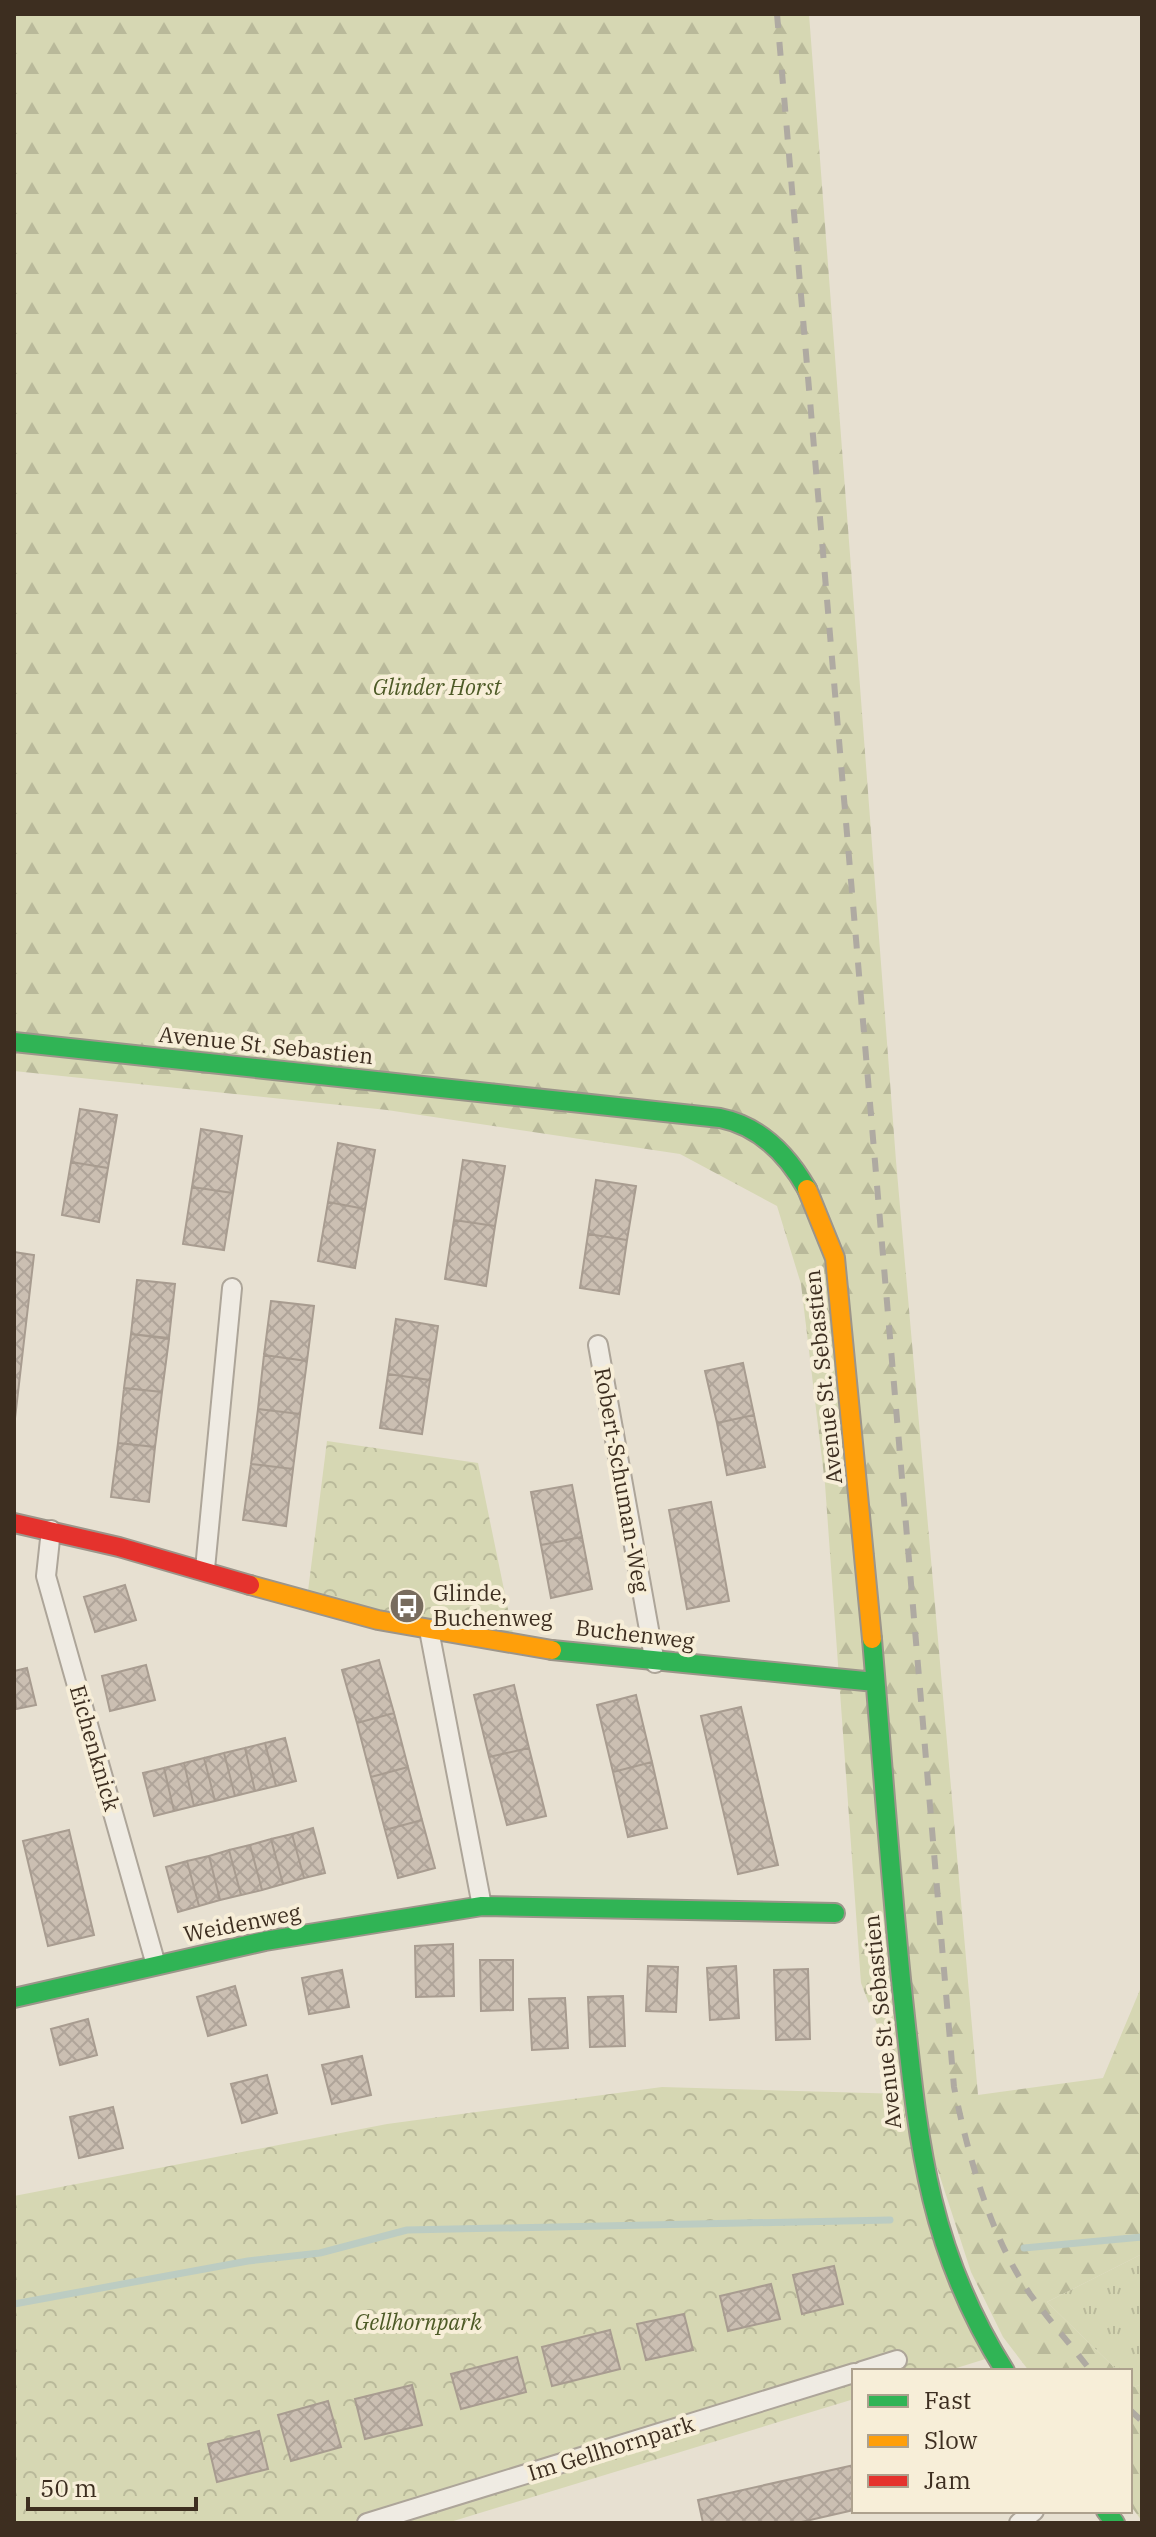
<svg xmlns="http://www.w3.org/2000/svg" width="1156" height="2537" font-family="'IBM Plex Serif',serif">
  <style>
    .grass { fill: url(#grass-tufts) }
    .forest { fill: url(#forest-firs) }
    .park { fill: url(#park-crowns) }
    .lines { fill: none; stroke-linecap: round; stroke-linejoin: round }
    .stream { stroke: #bcccc2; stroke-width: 7 }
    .building { fill: url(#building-cross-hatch); stroke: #a89c90; stroke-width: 2 }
    .street-casing { stroke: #ada599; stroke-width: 22 }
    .fast-casing { stroke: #9c958a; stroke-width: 22 }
    .slow-casing { stroke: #9c958a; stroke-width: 22 }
    .jam-casing { stroke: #9c958a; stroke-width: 22 }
    .street { stroke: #efebe3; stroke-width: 18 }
    .fast { stroke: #30b455; stroke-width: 18 }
    .slow { stroke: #ff9f0a; stroke-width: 18 }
    .jam { stroke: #e5322d; stroke-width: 18 }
    .rail { stroke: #afaaa2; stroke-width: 6; stroke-dasharray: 14 14; stroke-linecap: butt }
    .labels { text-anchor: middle; stroke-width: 8; stroke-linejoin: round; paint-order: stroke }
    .park-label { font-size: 22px; font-style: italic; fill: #4d5a26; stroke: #f7eed8 }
    .street-label { font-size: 22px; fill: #3d2e20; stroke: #f7eed8 }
    .poi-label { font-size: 22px; fill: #3d2e20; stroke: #f7eed8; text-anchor: start }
  </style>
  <defs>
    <pattern id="grass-tufts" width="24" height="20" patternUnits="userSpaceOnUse" patternTransform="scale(2)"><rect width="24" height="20" fill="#d6d7b3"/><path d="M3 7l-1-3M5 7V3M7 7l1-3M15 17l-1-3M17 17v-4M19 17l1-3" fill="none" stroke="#b9b99a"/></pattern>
    <pattern id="forest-firs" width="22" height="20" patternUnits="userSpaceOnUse" patternTransform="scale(2)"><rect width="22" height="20" fill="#d6d7b3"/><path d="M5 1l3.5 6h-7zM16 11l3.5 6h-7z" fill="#b9b99a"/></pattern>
    <pattern id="park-crowns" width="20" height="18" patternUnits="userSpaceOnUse" patternTransform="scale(2)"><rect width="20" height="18" fill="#d6d7b3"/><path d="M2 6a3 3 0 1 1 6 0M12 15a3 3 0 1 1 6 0" fill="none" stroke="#b9b99a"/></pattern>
    <pattern id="building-cross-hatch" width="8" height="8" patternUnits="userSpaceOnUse" patternTransform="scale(2)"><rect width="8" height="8" fill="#cbbfb2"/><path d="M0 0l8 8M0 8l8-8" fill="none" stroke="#afa499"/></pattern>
  </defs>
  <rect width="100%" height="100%" fill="#e7e0d1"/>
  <!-- grass -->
  <path class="grass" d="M1142,2254V2384L1134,2387L1130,2383V2371H1118L1047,2302Z"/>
  <!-- forest -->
  <path class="forest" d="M14,14H809L896,1161L978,2095L1103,2078L1142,1985V2254L1047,2302L1118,2371H1029L1003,2337L971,2272L931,2149L904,2094L861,1983L825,1484L801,1284L777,1206L680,1154L387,1110L14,1071Z
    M1130,2383L1134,2387L1142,2384V2521L1130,2505Z"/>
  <!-- park -->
  <path class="park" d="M327,1441L478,1463L515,1643L307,1599Z
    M662,2087L904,2094L995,2356L947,2371H854V2399L447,2523H14V2196L387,2124Z"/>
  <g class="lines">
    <!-- stream -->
    <path class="stream" d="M1024,2248L1142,2237
      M14,2304L248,2261L320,2253L407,2230L890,2220"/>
  </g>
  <!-- building -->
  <path class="building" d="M80,1109L117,1115L108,1168L71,1162Z
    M201,1129L242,1136L233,1193L192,1187Z
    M338,1143L375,1150L365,1209L328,1202Z
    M463,1160L505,1166L495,1226L454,1220Z
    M71,1162L108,1168L99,1222L62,1215Z
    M596,1180L636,1186L627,1240L588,1234Z
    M192,1187L233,1193L224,1250L183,1244Z
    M328,1202L365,1209L355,1268L318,1261Z
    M454,1220L495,1226L486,1286L445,1279Z
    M588,1234L627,1240L619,1294L580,1288Z
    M14,1252L34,1255L14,1427Z
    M137,1280L175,1284L169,1338L131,1334Z
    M271,1301L314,1306L307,1361L264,1355Z
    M396,1319L438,1326L430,1380L388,1374Z
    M131,1334L169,1339L162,1392L124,1388Z
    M264,1355L307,1361L300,1414L258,1409Z
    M743,1363L754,1415L717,1423L705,1371Z
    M388,1374L430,1380L422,1434L380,1428Z
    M124,1388L162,1392L155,1447L118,1443Z
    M258,1409L300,1414L293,1469L251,1464Z
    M754,1415L765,1467L727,1475L717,1423Z
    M118,1443L155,1447L149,1502L111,1497Z
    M251,1464L293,1469L286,1526L243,1520Z
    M572,1485L582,1537L541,1545L531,1492Z
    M711,1502L729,1601L687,1609L669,1510Z
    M582,1537L592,1589L551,1598L541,1545Z
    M125,1585L136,1620L95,1632L84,1597Z
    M379,1660L394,1713L357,1723L342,1670Z
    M146,1665L155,1700L110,1711L102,1676Z
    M27,1668L36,1705L16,1709L14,1671Z
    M514,1685L529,1748L489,1757L474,1695Z
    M636,1695L652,1762L613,1772L597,1705Z
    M741,1707L778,1865L738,1874L701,1716Z
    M394,1713L408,1767L371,1777L357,1723Z
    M285,1738L296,1781L276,1786L265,1743Z
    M265,1743L276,1786L255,1791L245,1748Z
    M245,1748L255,1791L235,1796L224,1753Z
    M529,1748L546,1816L507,1825L489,1757Z
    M224,1753L235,1796L215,1801L204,1758Z
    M204,1758L215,1801L194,1806L184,1763Z
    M652,1762L667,1828L628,1837L613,1772Z
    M184,1763L194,1806L174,1811L164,1768Z
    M408,1767L422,1820L385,1830L371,1777Z
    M164,1768L174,1811L154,1816L143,1773Z
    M422,1820L435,1868L398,1878L385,1830Z
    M313,1828L325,1873L304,1878L292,1834Z
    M69,1830L94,1935L48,1946L23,1841Z
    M292,1834L304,1878L283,1884L271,1839Z
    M271,1839L283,1884L262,1890L250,1845Z
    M250,1845L262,1890L241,1895L229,1850Z
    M229,1850L241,1895L220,1900L209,1856Z
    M209,1856L220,1900L199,1906L187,1861Z
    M187,1861L199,1906L178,1912L166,1867Z
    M453,1944L454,1996L416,1997L415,1946Z
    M480,1960H513V2010L481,2011Z
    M648,1966L678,1967L676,2012L646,2011Z
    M736,1966L739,2018L710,2020L707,1968Z
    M808,1969L810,2039L776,2040L774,1970Z
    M342,1970L349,2007L309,2014L302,1978Z
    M235,1986L246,2025L208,2036L197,1997Z
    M623,1996L625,2046L590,2047L588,1997Z
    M565,1998L568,2048L532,2050L529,1999Z
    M88,2019L97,2055L60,2065L51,2029Z
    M362,2056L371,2095L332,2104L322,2065Z
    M267,2075L277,2113L242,2123L231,2084Z
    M113,2107L123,2148L79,2158L70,2117Z
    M834,2266L843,2304L802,2314L793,2275Z
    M771,2284L780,2319L728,2331L720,2296Z
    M684,2314L693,2350L646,2360L637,2324Z
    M610,2330L620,2369L552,2386L542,2347Z
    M517,2357L526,2392L461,2409L451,2374Z
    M412,2385L422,2425L365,2439L355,2399Z
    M328,2401L341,2447L291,2461L278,2415Z
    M259,2431L268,2469L217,2482L208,2444Z
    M854,2465V2510L797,2523H703L698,2500Z"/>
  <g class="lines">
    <defs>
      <path id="street" d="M598,1345L655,1663
        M51,1530L46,1576L156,1965
        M205,1569L232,1288
        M429,1630L482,1906
        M862,2371L897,2360
        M367,2523L854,2373
        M1019,2523L1034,2511"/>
      <path id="fast" d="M14,1042L720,1118C760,1126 787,1154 807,1189
        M872,1639C882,1756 890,1873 902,1989C918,2135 925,2244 1005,2371
        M552,1650L875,1682
        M14,1998L265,1941L482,1906L835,1913
        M1106,2511L1115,2523"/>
      <path id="slow" d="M807,1189L835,1258L872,1639
        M250,1585L378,1620L552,1650"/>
      <path id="jam" d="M14,1523L119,1547L250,1585"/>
    </defs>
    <!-- street casing -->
    <use href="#street" class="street-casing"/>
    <!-- fast casing -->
    <use href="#fast" class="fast-casing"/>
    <!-- slow casing -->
    <use href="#slow" class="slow-casing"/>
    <!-- jam casing -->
    <use href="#jam" class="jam-casing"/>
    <!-- street -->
    <use href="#street" class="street"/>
    <!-- fast -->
    <use href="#fast" class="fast"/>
    <!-- slow -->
    <use href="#slow" class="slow"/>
    <!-- jam -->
    <use href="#jam" class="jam"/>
    <!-- rail -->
    <path class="rail" d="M777,14L954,2087C968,2155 990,2236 1030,2294C1049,2320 1071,2345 1091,2371
      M1130,2410L1142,2421"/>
  </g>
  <!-- icons -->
  <defs>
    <symbol id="bus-disc" viewBox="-11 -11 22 22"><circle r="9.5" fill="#786c5e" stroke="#f7eed8"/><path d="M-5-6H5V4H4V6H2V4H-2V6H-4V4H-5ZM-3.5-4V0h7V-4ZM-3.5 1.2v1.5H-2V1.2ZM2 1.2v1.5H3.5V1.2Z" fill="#fff"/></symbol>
  </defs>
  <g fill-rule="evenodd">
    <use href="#bus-disc" x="387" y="1586" width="40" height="40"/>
  </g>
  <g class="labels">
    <!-- park labels -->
    <g class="park-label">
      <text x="437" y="695">Glinder Horst</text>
      <text x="418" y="2330">Gellhornpark</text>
    </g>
    <!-- street labels -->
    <g class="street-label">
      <text transform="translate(266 1045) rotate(6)" y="8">Avenue St. Sebastien</text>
      <text transform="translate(823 1377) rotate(-96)" y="8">Avenue St. Sebastien</text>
      <text transform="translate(622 1480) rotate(80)" y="8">Robert-Schuman-Weg</text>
      <text transform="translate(635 1634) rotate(7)" y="8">Buchenweg</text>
      <text transform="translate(95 1748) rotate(74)" y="8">Eichenknick</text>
      <text transform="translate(242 1923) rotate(-11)" y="8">Weidenweg</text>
      <text transform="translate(882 2022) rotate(-96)" y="8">Avenue St. Sebastien</text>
      <text transform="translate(611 2448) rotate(-17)" y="8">Im Gellhornpark</text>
    </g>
    <!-- poi labels -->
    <g class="poi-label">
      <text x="433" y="1601">Glinde,<tspan x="433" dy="25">Buchenweg</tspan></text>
    </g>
  </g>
  <!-- border -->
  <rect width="1156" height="2537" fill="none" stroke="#3d2e20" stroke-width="32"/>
  <!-- legend -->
  <rect x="852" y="2369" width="280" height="144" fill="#f7eed8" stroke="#ada18e" stroke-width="2"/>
  <rect x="868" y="2395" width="40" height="12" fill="#30b455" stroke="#ada18e" stroke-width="2"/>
  <text x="924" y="2409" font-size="24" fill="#3d2e20">Fast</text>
  <rect x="868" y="2435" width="40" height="12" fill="#ff9f0a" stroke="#ada18e" stroke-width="2"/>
  <text x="924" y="2449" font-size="24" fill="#3d2e20">Slow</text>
  <rect x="868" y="2475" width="40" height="12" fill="#e5322d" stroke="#ada18e" stroke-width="2"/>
  <text x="924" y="2489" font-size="24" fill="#3d2e20">Jam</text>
  <!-- scale -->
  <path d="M28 2497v12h168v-12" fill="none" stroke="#3d2e20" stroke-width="4"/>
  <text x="40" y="2497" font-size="24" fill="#3d2e20" stroke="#f7eed8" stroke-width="6" paint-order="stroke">50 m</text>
</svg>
